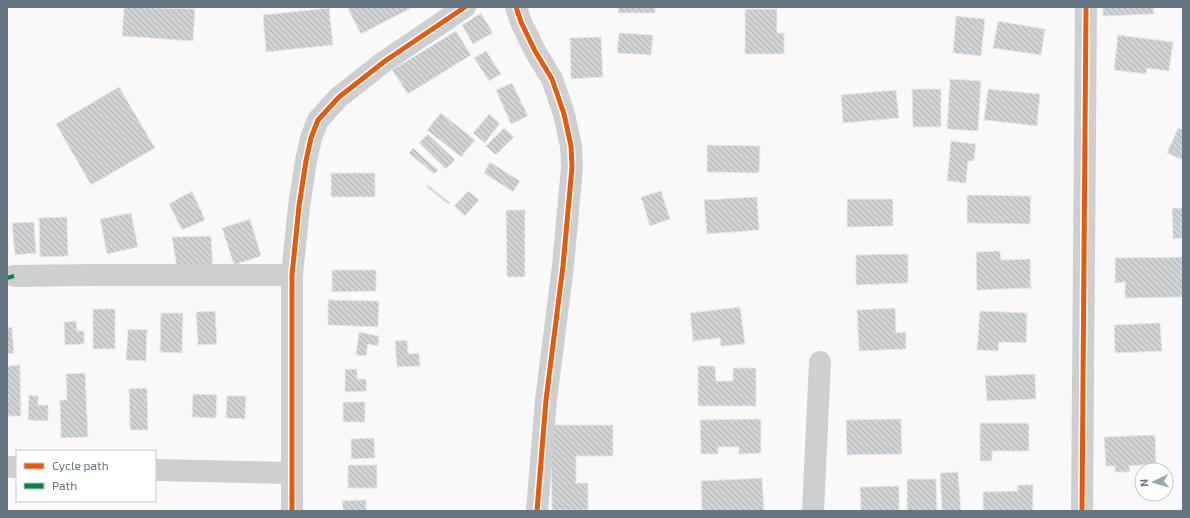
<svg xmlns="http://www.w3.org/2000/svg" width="1190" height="518" font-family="'Exo 2',sans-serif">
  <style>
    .building { fill: url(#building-back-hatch); stroke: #e8e8e8 }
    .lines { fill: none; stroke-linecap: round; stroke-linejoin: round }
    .minor { stroke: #cecfd0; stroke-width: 22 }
    .tertiary { stroke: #cecfd0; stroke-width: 22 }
    .quiet { stroke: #00873e; stroke-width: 4; stroke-dasharray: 8 4; stroke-linecap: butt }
    .cycleway-casing { stroke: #fff; stroke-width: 8 }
    .cycleway { stroke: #e8590c; stroke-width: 5 }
  </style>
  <defs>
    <pattern id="building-back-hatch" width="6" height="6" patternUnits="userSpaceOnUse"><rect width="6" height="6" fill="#d0d2d3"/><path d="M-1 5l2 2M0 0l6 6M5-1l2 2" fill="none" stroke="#acafb1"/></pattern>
  </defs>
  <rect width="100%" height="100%" fill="#f9f9f9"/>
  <!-- building -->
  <path class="building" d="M124,7L195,9L193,41L122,36Z
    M352,7H413L361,34L348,9Z
    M618,7H655V13H618Z
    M1103,7H1153L1154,14L1103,16Z
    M329,8L333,45L266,52L263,15Z
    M745,9H777V33H784V54H745Z
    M481,13L493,33L473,44L462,25Z
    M956,16L985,19L981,56L953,53Z
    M998,21L1045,29L1041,55L993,48Z
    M456,31L471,55L408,94L392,70Z
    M619,33L653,35L651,55L617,53Z
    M1118,35L1173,42L1169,71L1147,68L1146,74L1114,70Z
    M601,37L603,77L571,79L570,38Z
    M486,51L501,74L489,81L474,58Z
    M950,79L981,81L978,131L947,129Z
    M512,83L528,116L511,124L496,90Z
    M119,87L155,148L91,185L56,124Z
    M912,89H941V127H913Z
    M988,89L1040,94L1037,126L984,120Z
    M896,90L899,118L843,123L841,95Z
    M441,113L475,140L461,157L427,130Z
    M489,114L500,123L485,143L473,133Z
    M504,128L514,137L496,155L486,146Z
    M1178,128L1183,130V160L1167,153Z
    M428,134L455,160L446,169L419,143Z
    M951,141L976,144L974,161H968L966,183L947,181Z
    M707,145L760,146L759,173L707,172Z
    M413,148L438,170L434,174L409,153Z
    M490,162L520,181L513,192L484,173Z
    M331,173H375V197H331Z
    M428,185L450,203L448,204L427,187Z
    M192,191L205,220L182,230L169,204Z
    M468,191L479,200L465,216L454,206Z
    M661,191L670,219L650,226L641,197Z
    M967,195L1031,196L1030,224L967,223Z
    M757,197L759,230L707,234L704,200Z
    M847,199H893V226L847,227Z
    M1172,208H1183V238L1173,239Z
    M506,210H525V277H507Z
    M131,213L138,247L107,254L100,219Z
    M67,217L68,256L40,257L39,218Z
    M250,219L261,256L234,265L222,228Z
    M34,222L36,253L15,255L12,223Z
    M211,236L213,269L178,275L172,237Z
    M1000,251L1001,260L1030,259L1031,288L977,290L976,252Z
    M908,254V283L856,285V255Z
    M1183,257V297L1125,298V282L1115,283V258Z
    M332,270H376V291L332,292Z
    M328,300L379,301L378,327L328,325Z
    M740,307L745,344L721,346L720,338L693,341L690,313Z
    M895,308L896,333L906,332V349L859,351L857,310Z
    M93,309H115V349H93Z
    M215,311L217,344L198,345L196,312Z
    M980,311L1027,313L1026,343L999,342L998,351L977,350Z
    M161,313H183L182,353L160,352Z
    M76,321L77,331H84V344L65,345L64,322Z
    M1160,323L1162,351L1115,353L1114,325Z
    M12,327L14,353L7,354V328Z
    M128,329L147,330L146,361L126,360Z
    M359,332L379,336L378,346L368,344L366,356L356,355Z
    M407,340L408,354L419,353L420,366L397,367L395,341Z
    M20,365L21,416H7V402H8L7,366Z
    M698,366H715L716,381H733V368H756V406H698Z
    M345,369H357V379H366L367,391L345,392Z
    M85,373L88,437L61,438L60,400H67L66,374Z
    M1035,374L1036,399L987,401L985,376Z
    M147,388L148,430H130L129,389Z
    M193,394L217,395L216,418L192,417Z
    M29,395L38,396V405H48V421L28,420Z
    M227,396H246L245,419L226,418Z
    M343,402H365V422H343Z
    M761,419V453L739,454V447H718V454H701L700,420Z
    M901,419L902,454L847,455L846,420Z
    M980,423H1029V451H992V461H980Z
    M551,425H613V456H576V483H588V510H552Z
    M1155,435L1156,464L1129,466L1130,472H1115V466H1106L1104,437Z
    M374,438L375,458L351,459V439Z
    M348,465H377V488H348Z
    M958,472L961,511H942L940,473Z
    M762,478L764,511H702L701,481Z
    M907,479H936L937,511H907Z
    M1018,485H1033V511H983V492L1018,491Z
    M899,486V511H861L860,487Z
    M366,500V511H343L342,501Z"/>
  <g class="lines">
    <!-- minor -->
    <path class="minor" d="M14,276L95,275H292
      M7,467H17
      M155,470L292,473
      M292,511V275L299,206L306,161L311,138L318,120L339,97L385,61L465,7
      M813,511L820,362
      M1082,511L1086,7"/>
    <!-- tertiary -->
    <path class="tertiary" d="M516,7L521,22L535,51L552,79L564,114L571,146L572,167L563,266L546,400L537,511"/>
    <!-- quiet -->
    <path class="quiet" d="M7,278L14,276"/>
    <defs>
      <path id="cycleway" d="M516,7L521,22L535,51L552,79L564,114L571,146L572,167L563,266L546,400L537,511
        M292,511V275L299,206L306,161L311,138L318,120L339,97L385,61L465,7
        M1082,511L1086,7"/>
    </defs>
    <!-- cycleway casing -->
    <use href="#cycleway" class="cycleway-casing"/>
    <!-- cycleway -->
    <use href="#cycleway" class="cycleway"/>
  </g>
  <!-- border -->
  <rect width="1190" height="518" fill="none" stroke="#657683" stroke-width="16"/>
  <!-- legend -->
  <rect x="16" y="450" width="140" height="52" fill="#ffffff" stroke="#c1c8cd"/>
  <rect x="24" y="463" width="20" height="6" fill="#e8590c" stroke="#c1c8cd"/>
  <text x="52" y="470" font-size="12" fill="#657683">Cycle path</text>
  <rect x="24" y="483" width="20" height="6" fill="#00873e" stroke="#c1c8cd"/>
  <text x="52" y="490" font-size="12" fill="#657683">Path</text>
  <!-- north arrow -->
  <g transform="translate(1154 482) rotate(265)"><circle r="19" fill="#ffffff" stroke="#c1c8cd"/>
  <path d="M0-3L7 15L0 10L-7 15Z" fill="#99a4ac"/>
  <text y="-6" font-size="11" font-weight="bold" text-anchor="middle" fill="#657683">N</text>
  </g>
</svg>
